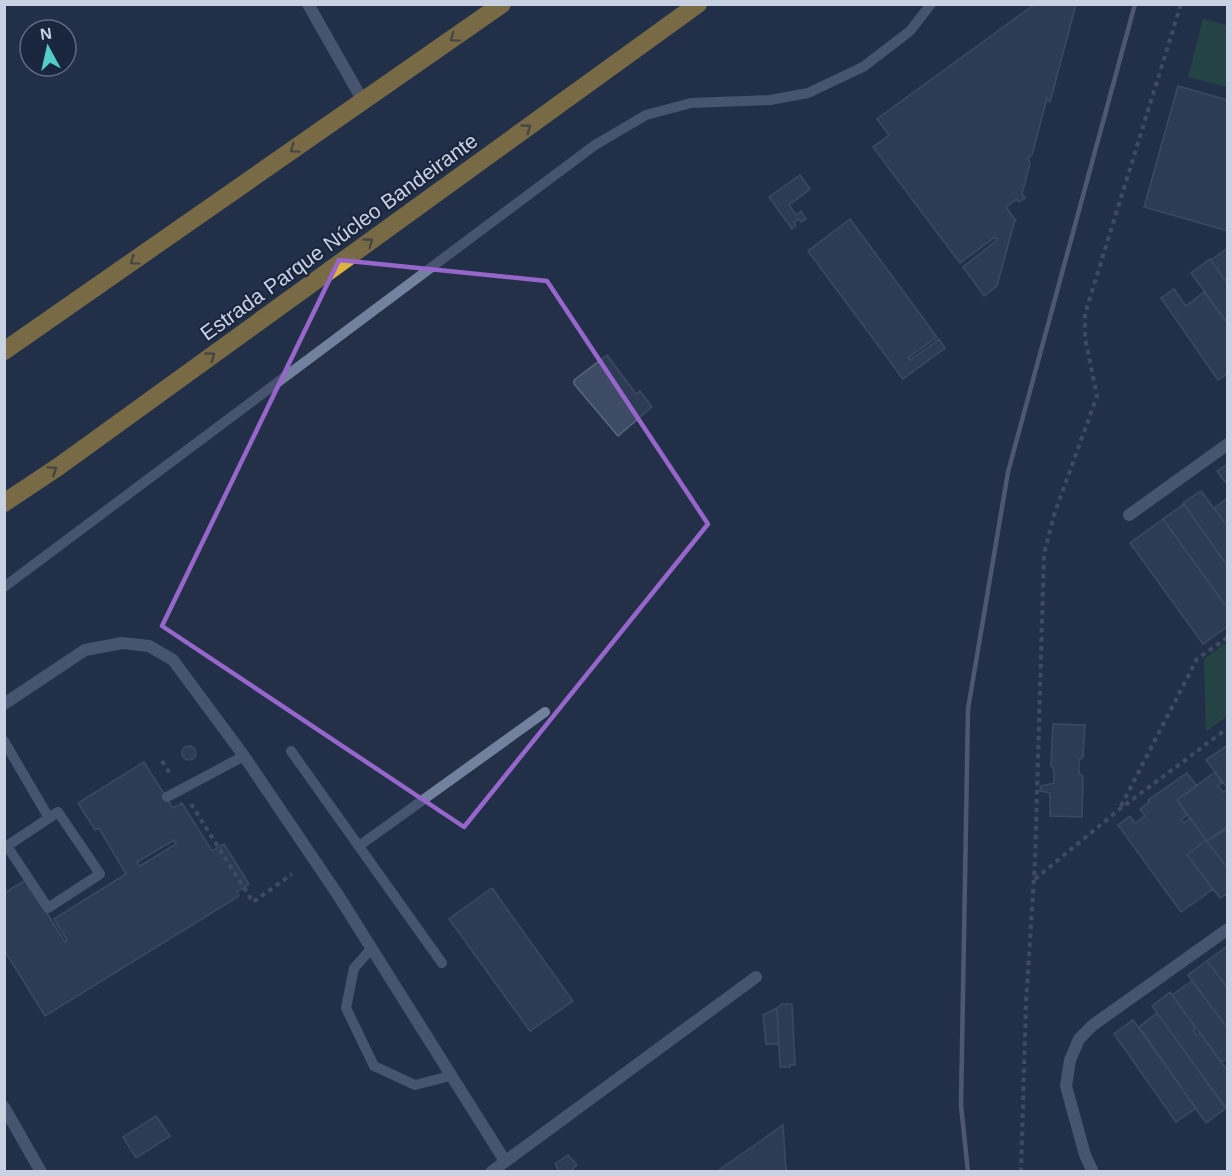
<svg xmlns="http://www.w3.org/2000/svg" width="1232" height="1176" font-family="Arial,sans-serif">
  <style>
    .green { fill: #255c42 }
    .building { fill: #3d4b65; stroke: #586883; stroke-width: 1.5; fill-rule: evenodd }
    .lines { fill: none; stroke-linecap: round; stroke-linejoin: round }
    .path { stroke: #606c81; stroke-width: 4; stroke-dasharray: 4.5 4.5; stroke-linecap: butt }
    .lane { stroke: #72829e; stroke-width: 10 }
    .street { stroke: #72829e; stroke-width: 12 }
    .highway { stroke: #deb23e; stroke-width: 18 }
    .rail { stroke: #818b9f; stroke-width: 4.5 }
    .oneway { stroke: #72653d }
    .marked { fill: none; stroke: #9666cb; stroke-width: 4.5; stroke-linejoin: round }
    .labels { text-anchor: middle; stroke-width: 4.5; stroke-linejoin: round; paint-order: stroke }
    .street-label { font-size: 21px; fill: #c9d2e2; stroke: #19263d }
  </style>
  <rect width="100%" height="100%" fill="#233048"/>
  <!-- green -->
  <path class="green" d="M1203,19L1227,25V87L1188,77Z
    M1227,642V716L1206,732L1204,659Z"/>
  <!-- building -->
  <path class="building" d="M1035,4H1076L1050,102L1047,98L1032,155L1028,158L1030,163L1022,194L1025,198L1019,202L1017,199L1006,207L1016,221L1014,223L997,286L984,296L963,267L997,240L995,237L960,263L873,147L889,135L877,119Z
    M1178,86L1228,100V231L1144,207Z
    M800,175L810,189L789,205L796,215L801,211L806,219L801,222L799,219L794,222L796,226L792,229L769,197Z
    M850,219L937,337L908,358L910,360L939,339L945,348L903,379L808,251Z
    M1228,248V284L1211,260Z
    M1210,259L1228,284V324L1191,273Z
    M1174,289L1186,306L1204,292L1228,324V373L1218,380L1161,298Z
    M607,355L636,394L640,391L652,407L618,436L574,384V380Z
    M1228,464V486L1217,471Z
    M1201,491L1228,527V567L1183,503Z
    M1228,498V527L1214,508Z
    M1184,504L1228,567V609L1163,519Z
    M1163,519L1228,609V626L1203,644L1130,543Z
    M1053,724L1085,725L1083,757L1079,760V773L1083,776L1082,817L1050,816V793L1040,791L1041,786L1054,783V770L1051,765Z
    M1228,745V789L1206,760Z
    M182 753a7 7 0 1 1 14 0a7 7 0 1 1-14 0Z
    M144,762L173,808L182,803L212,851L224,844L249,884L237,892L239,896L45,1016L4,950V893L26,880L65,942L67,940L54,919L126,874L99,828L95,830L78,803ZM174,840L176,844L140,866L137,862Z
    M1215,772L1222,783L1218,786L1223,792L1228,789V828L1207,841L1177,800Z
    M1187,773L1197,786L1177,800L1187,815L1181,820L1184,823L1190,818L1206,840L1187,855L1213,889L1181,912L1118,825L1130,816L1135,823L1145,816L1140,809L1149,802L1148,800Z
    M1227,827L1228,828V869L1207,841Z
    M1206,840L1228,869V893L1220,898L1187,855Z
    M492,888L573,1001L530,1031L449,919Z
    M1226,947L1228,949V988L1207,961Z
    M1207,961L1228,988V1029L1188,975Z
    M1192,981L1228,1029V1058L1221,1062L1172,995Z
    M1170,992L1196,1028L1193,1030L1197,1035L1200,1033L1228,1071V1103L1224,1106L1152,1006Z
    M782,1004H792L795,1065H790V1067H780L777,1008Z
    M777,1008L779,1044H766L763,1015Z
    M1157,1013L1226,1108L1206,1123L1139,1027Z
    M1133,1020L1196,1108L1176,1122L1114,1034Z
    M156,1116L170,1136L136,1158L123,1137Z
    M783,1125L786,1172H716L755,1145Z
    M568,1155L577,1165L569,1172H560L555,1164Z"/>
  <g class="lines">
    <!-- path -->
    <path class="path" d="M162,761L171,775
      M191,804L253,902L292,874
      M1121,806L1197,659L1228,637
      M1035,879L1121,808L1228,728
      M1021,1172L1026,1003L1035,862L1044,554L1054,515L1097,396L1085,338V314L1181,4"/>
    <!-- lane -->
    <path class="lane" d="M4,587L595,145L646,115L691,103L770,100L808,93L863,67L910,31L931,4
      M4,741L49,818
      M291,751L442,963
      M167,797L244,756
      M58,812L100,874L48,908L7,846Z
      M359,846L545,712
      M371,949L354,968L346,1008L374,1066L415,1085L450,1076"/>
    <!-- street -->
    <path class="street" d="M308,4L363,101
      M1129,515L1228,444
      M4,704L85,650L122,643L149,646L173,660L244,756L338,895L505,1161
      M4,1107L41,1172
      M491,1172L756,977
      M1093,1172L1085,1155L1066,1086L1070,1060L1079,1039L1093,1025L1228,929"/>
    <!-- highway -->
    <path class="highway" d="M4,351L502,4
      M4,503L58,467L698,4"/>
    <!-- rail -->
    <path class="rail" d="M968,1172L961,1105L968,709L1008,472L1135,4"/>
  </g>
  <!-- one-way arrows -->
  <defs><path id="oneway-chevron" d="M-2-3.5L2.5 0L-2 3.5" fill="none" stroke-width="1.6" stroke-linecap="round" stroke-linejoin="round" transform="scale(1.5)"/></defs>
  <g class="oneway">
    <use href="#oneway-chevron" transform="translate(454 38) rotate(145)"/>
    <use href="#oneway-chevron" transform="translate(527 128) rotate(-36)"/>
    <use href="#oneway-chevron" transform="translate(294 149) rotate(145)"/>
    <use href="#oneway-chevron" transform="translate(369 242) rotate(-36)"/>
    <use href="#oneway-chevron" transform="translate(134 261) rotate(145)"/>
    <use href="#oneway-chevron" transform="translate(211 356) rotate(-36)"/>
    <use href="#oneway-chevron" transform="translate(53 470) rotate(-34)"/>
  </g>
  <!-- marked area -->
  <path d="M0 0H1232V1176H0ZM339,260L547,281L708,524L464,827L162,626Z" fill="#233048" fill-opacity=".55" fill-rule="evenodd"/>
  <path class="marked" d="M339,260L547,281L708,524L464,827L162,626Z"/>
  <g class="labels">
    <!-- street labels -->
    <g class="street-label">
      <text transform="translate(339 237) rotate(-36)" y="7">Estrada Parque Núcleo Bandeirante</text>
    </g>
  </g>
  <!-- border -->
  <rect width="1232" height="1176" fill="none" stroke="#c9d2e2" stroke-width="12"/>
  <!-- north arrow -->
  <g transform="translate(48 48) rotate(352)"><circle r="28" fill="#19263d" stroke="#5f6b7f" stroke-width="1.5"/>
  <path d="M0-4.5L10 22L0 15L-10 22Z" fill="#54cdc8"/>
  <text y="-9" font-size="16" font-weight="bold" text-anchor="middle" fill="#c9d2e2">N</text>
  </g>
</svg>
